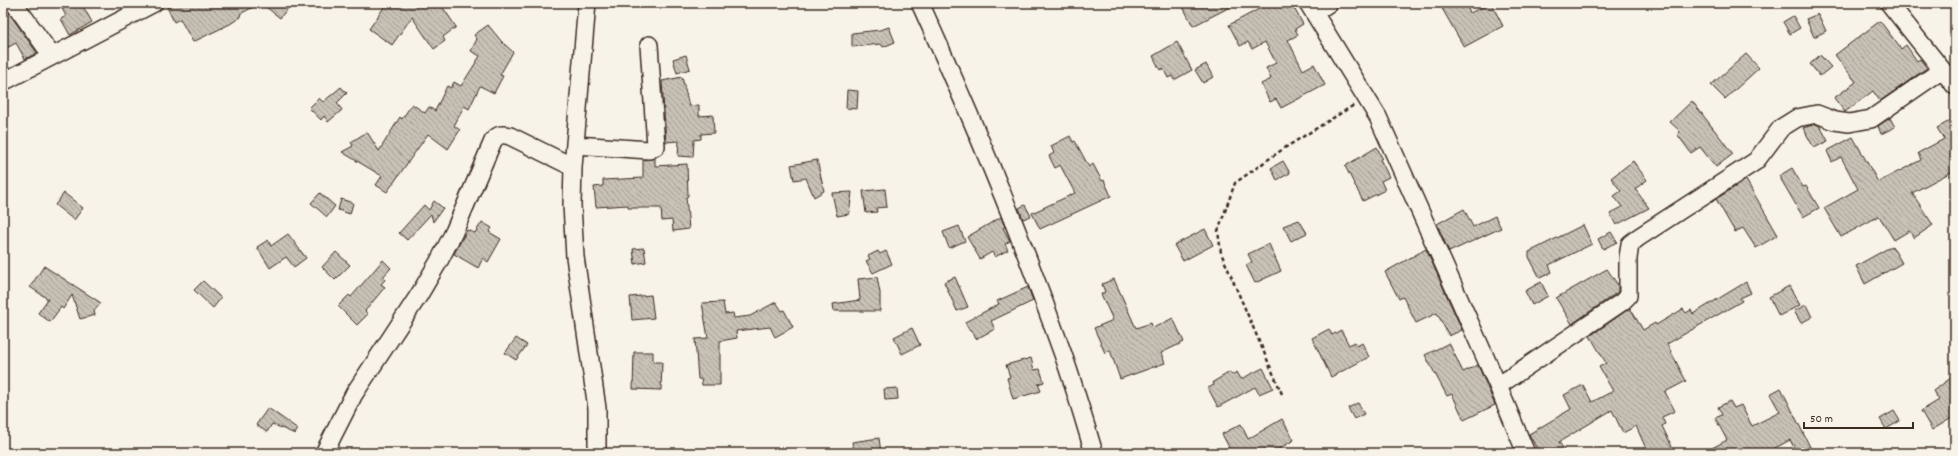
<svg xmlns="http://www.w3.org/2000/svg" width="1958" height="456" font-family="Dekko,sans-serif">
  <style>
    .building { fill: url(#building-back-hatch); stroke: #3b2a1e }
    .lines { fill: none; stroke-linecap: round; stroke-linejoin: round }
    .street-casing { stroke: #3b2a1e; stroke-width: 20 }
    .path { stroke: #3b2a1e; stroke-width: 2.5; stroke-dasharray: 4 3; stroke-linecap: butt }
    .street { stroke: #f7f3e8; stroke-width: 17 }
  </style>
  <defs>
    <pattern id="building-back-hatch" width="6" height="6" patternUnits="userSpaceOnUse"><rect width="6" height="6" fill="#c8c1b6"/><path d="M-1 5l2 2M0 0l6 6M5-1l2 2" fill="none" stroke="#a49d93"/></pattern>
  </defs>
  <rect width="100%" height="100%" fill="#f7f3e8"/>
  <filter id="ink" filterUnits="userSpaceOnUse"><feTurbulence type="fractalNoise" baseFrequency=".025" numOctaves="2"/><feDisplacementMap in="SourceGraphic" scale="8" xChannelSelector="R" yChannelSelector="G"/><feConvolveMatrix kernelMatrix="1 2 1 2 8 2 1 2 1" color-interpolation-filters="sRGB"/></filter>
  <g filter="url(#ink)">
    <!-- building -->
    <path class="building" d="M59,3H81L92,22L70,35L61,19L66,16Z
      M175,3H261L240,14L241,17L230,24L193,42L180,19L174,22L167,7Z
      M261,3H292L280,18Z
      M387,3H440L456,27L443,37L445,41L434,49L412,17L392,45L369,29Z
      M1181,3H1238L1193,26Z
      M1256,3H1291L1303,24L1295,29L1298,35L1288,40L1303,70L1314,64L1325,85L1281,108L1276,99L1270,102L1261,84L1271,79L1266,68L1276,63L1265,42L1252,49L1248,42L1240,46L1229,25L1259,9Z
      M1439,3H1465L1470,13L1491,3L1503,26L1464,47Z
      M9,13L37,53L25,59L16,43L3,50V17Z
      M1818,14L1826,31L1814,37L1806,19Z
      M1793,16L1800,28L1790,34L1783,22Z
      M1880,21L1901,49L1906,45L1917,61L1920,59L1927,68L1880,101L1873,91L1845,112L1834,98L1856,82L1835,55Z
      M488,25L502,42L513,52L500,75L503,76L494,93L480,86L469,109L464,106L454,126L460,130L448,149L428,134L387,192L376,185L382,176L342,152L353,146L351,142L367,132L379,151L400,117L402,119L412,104L425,113L429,107L435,111L447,86L451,88L454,82L461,86L480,56L471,51L477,39L474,35Z
      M889,27L895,42L883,47L881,44L852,47V33L880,30Z
      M1177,42L1192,70L1174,80L1172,76L1168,78L1163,68L1160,70L1153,56Z
      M1746,54L1759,68L1725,99L1711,85Z
      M686,55L690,69L677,73L673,59Z
      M1820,55L1831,67L1820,76L1810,64Z
      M1206,64L1213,77L1203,83L1195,70Z
      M682,77L689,106L699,105V116L713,115L714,133L701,134V139L694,140L693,157L678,156L679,141L666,142L662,81Z
      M341,87L347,93L337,103L342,110L328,122L324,116L321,120L309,108L319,98L323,102Z
      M847,90L858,91L857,109L846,108Z
      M1692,101L1733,154L1716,167L1700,147L1691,153L1677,134L1680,131L1670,122Z
      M1890,118L1895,127L1881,134L1878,126Z
      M1955,118V170L1912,193L1933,225L1914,238L1909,231L1894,240L1879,216L1841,237L1824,208L1858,189L1841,157L1832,162L1827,151L1853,137L1878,182L1921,160L1918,153L1944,139L1937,128Z
      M1816,124L1820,126L1828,141L1814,148L1803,128Z
      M1070,136L1073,142L1075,141L1089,167L1093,164L1102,181L1104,180L1111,196L1040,229L1032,213L1075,193L1060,165L1055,168L1049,156L1054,153L1051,146Z
      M1377,147L1382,158L1380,159L1389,177L1381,181L1385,190L1363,201L1345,166Z
      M655,158V166L687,164L688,196L686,197L689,229L673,231L672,220L662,221L661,208H628V205L596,207L594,187L603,186V180L643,178V160Z
      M817,160L824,191L814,197L806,178L794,180L791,165Z
      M1283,161L1290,173L1277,180L1271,168Z
      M1633,161L1647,180L1635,189L1649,208L1616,225L1610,214L1622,207L1614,196L1621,191L1611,178Z
      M1792,168L1803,187L1806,186L1819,208L1803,217L1779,176Z
      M1746,180L1778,235L1756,248L1743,228L1735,232L1716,199Z
      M885,189L887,207L876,208L877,212L866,213L863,191Z
      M852,192L849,214L837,216L832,193Z
      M64,193L83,208L74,220L55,205Z
      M320,193L335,206L327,217L311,203Z
      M341,199L353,203L350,214L338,210Z
      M434,201L443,208L433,222L431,214L407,240L399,233L424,205L429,210Z
      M1025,205L1031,216L1023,219L1019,208Z
      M1464,209L1473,227L1495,216L1501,228L1449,252L1437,224Z
      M1001,217L1005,227L1003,228L1010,241L1005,244L1008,250L995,257L992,252L980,259L967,237Z
      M1299,220L1307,233L1291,241L1283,226Z
      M482,222L492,228L489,232L501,239L488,262L483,258L478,268L454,254L467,230L475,233Z
      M1583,225L1592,244L1549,265L1552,272L1540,278L1529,257V252Z
      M959,226L965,241L949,248L943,232Z
      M1205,229L1213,245L1183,261L1174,245Z
      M1611,232L1617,242L1603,249L1598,239Z
      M288,234L306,258L294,267L286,257L270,268L257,247L268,240L271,246Z
      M1269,244L1281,271L1255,283L1246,265L1252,262L1248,254Z
      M1892,246L1902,263L1865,284L1856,266Z
      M644,248L646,262L635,264L633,249Z
      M1426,249L1462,330L1449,336L1437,313L1416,323L1403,297L1399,299L1385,272Z
      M878,251L880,254L886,251L892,264L873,273L866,261L870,259L868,256Z
      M336,252L350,265L335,280L322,267Z
      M383,260L391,268L383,277L385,280L381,284L385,287L365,311L368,314L357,325L338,306L349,295L351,297Z
      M44,266L101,303L94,311L95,315L80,319L72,295L63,309L61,307L50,322L38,313L48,299L30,287Z
      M1607,269L1618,285V292L1572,324L1556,298Z
      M877,277L880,293V311H834L833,304L860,300L858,279Z
      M955,277L968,307L957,311L944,282Z
      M1114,279L1136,328L1151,323L1153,328L1173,318L1184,342L1161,353L1165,363L1120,379L1110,350L1105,353L1094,328L1113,320L1101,294L1105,292L1102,284Z
      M203,281L221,298L213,308L194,290Z
      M1541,282L1548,296L1532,305L1525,291Z
      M1746,282L1751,293L1740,298L1742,301L1667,344L1686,381L1665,392L1675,411L1662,417L1665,424L1662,426L1675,453H1648L1636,426L1623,433L1612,410L1559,442L1566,453H1539L1529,434L1571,409L1564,395L1583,385L1592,402L1613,391L1599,367L1606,363L1590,336L1630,308L1643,330L1655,323L1656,325L1683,309L1686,313L1691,310L1693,314Z
      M1789,286L1800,305L1779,316L1769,297Z
      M1028,287L1033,301L991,321L995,329L976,339L971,329L969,330L965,322L999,304L997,301Z
      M651,295L654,318L632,320L630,297Z
      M723,302L725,314L733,313L734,318L750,316L776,302L782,311L784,310L793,327L775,337L770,327L736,331L737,338L720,341V385H702L701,379H698L695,339L708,338L702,303Z
      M1806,305L1812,317L1801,323L1794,311Z
      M912,328L920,345L902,354L894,337Z
      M1329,329L1332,335L1341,330L1349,345L1355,342L1357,346L1362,343L1369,357L1331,377L1312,338Z
      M516,338L527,345L516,360L505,353Z
      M1449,343L1463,372L1478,365L1495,405L1464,420L1452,394L1447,396L1425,355Z
      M634,352H653V362H662L661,390L633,389Z
      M1031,358L1034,370L1040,369L1044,382L1038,384L1041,391L1013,399L1007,378L1010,377L1006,365Z
      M1263,368L1273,388L1259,394L1255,387L1218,407L1208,388L1214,385L1213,382L1230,372L1232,375L1237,372L1241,379Z
      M1955,375V416L1932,430L1921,411L1939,400L1933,391Z
      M897,388L898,399L885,400L884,389Z
      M1781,388L1811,449L1803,453H1797L1790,440L1766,453H1703L1727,440L1715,418L1722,415L1718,407L1730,401L1734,408L1741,405L1752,426L1780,412L1770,394Z
      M1358,403L1364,414L1354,419L1348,408Z
      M268,408L298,429L295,434L272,424L267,432L256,425Z
      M1894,411L1900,421L1886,429L1880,419Z
      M1282,419L1294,440L1272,453H1232L1222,434L1241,424L1248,439Z
      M879,438L881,453H854L852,442Z"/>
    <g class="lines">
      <defs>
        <path id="street" d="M14,3L52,56
          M587,3L573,167L572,205L575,257L597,408V453
          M920,3C971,115 1019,230 1060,346C1073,381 1083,417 1094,453
          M1308,3L1378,117L1498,386L1526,453
          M1889,3L1955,86
          M1314,13L1329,3
          M3,82L154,3
          M576,145L649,150L656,146L649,45
          M1498,386L1622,302L1628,296V258L1630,244L1639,237L1756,161L1781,128L1797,118L1817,114L1835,121L1849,123L1871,119L1942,70
          M324,453L354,394L419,295L439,261L454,232L493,141C498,134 502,134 510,136L573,167"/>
      </defs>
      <!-- street casing -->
      <use href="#street" class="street-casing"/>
      <!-- path -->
      <path class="path" d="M1282,394L1221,253L1218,231L1235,183L1283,149L1354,105"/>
      <!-- street -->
      <use href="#street" class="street"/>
    </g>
  </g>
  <!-- margin -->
  <rect width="1958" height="456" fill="none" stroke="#f7f3e8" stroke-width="16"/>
  <rect x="8" y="8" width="1942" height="440" fill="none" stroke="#3b2a1e" stroke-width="1.5" filter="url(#ink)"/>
  <!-- scale -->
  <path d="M1804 422v6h109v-6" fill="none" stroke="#3b2a1e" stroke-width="2"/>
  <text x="1810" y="422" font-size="12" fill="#3b2a1e" stroke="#f7f3e8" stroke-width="3" paint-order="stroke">50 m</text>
</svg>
